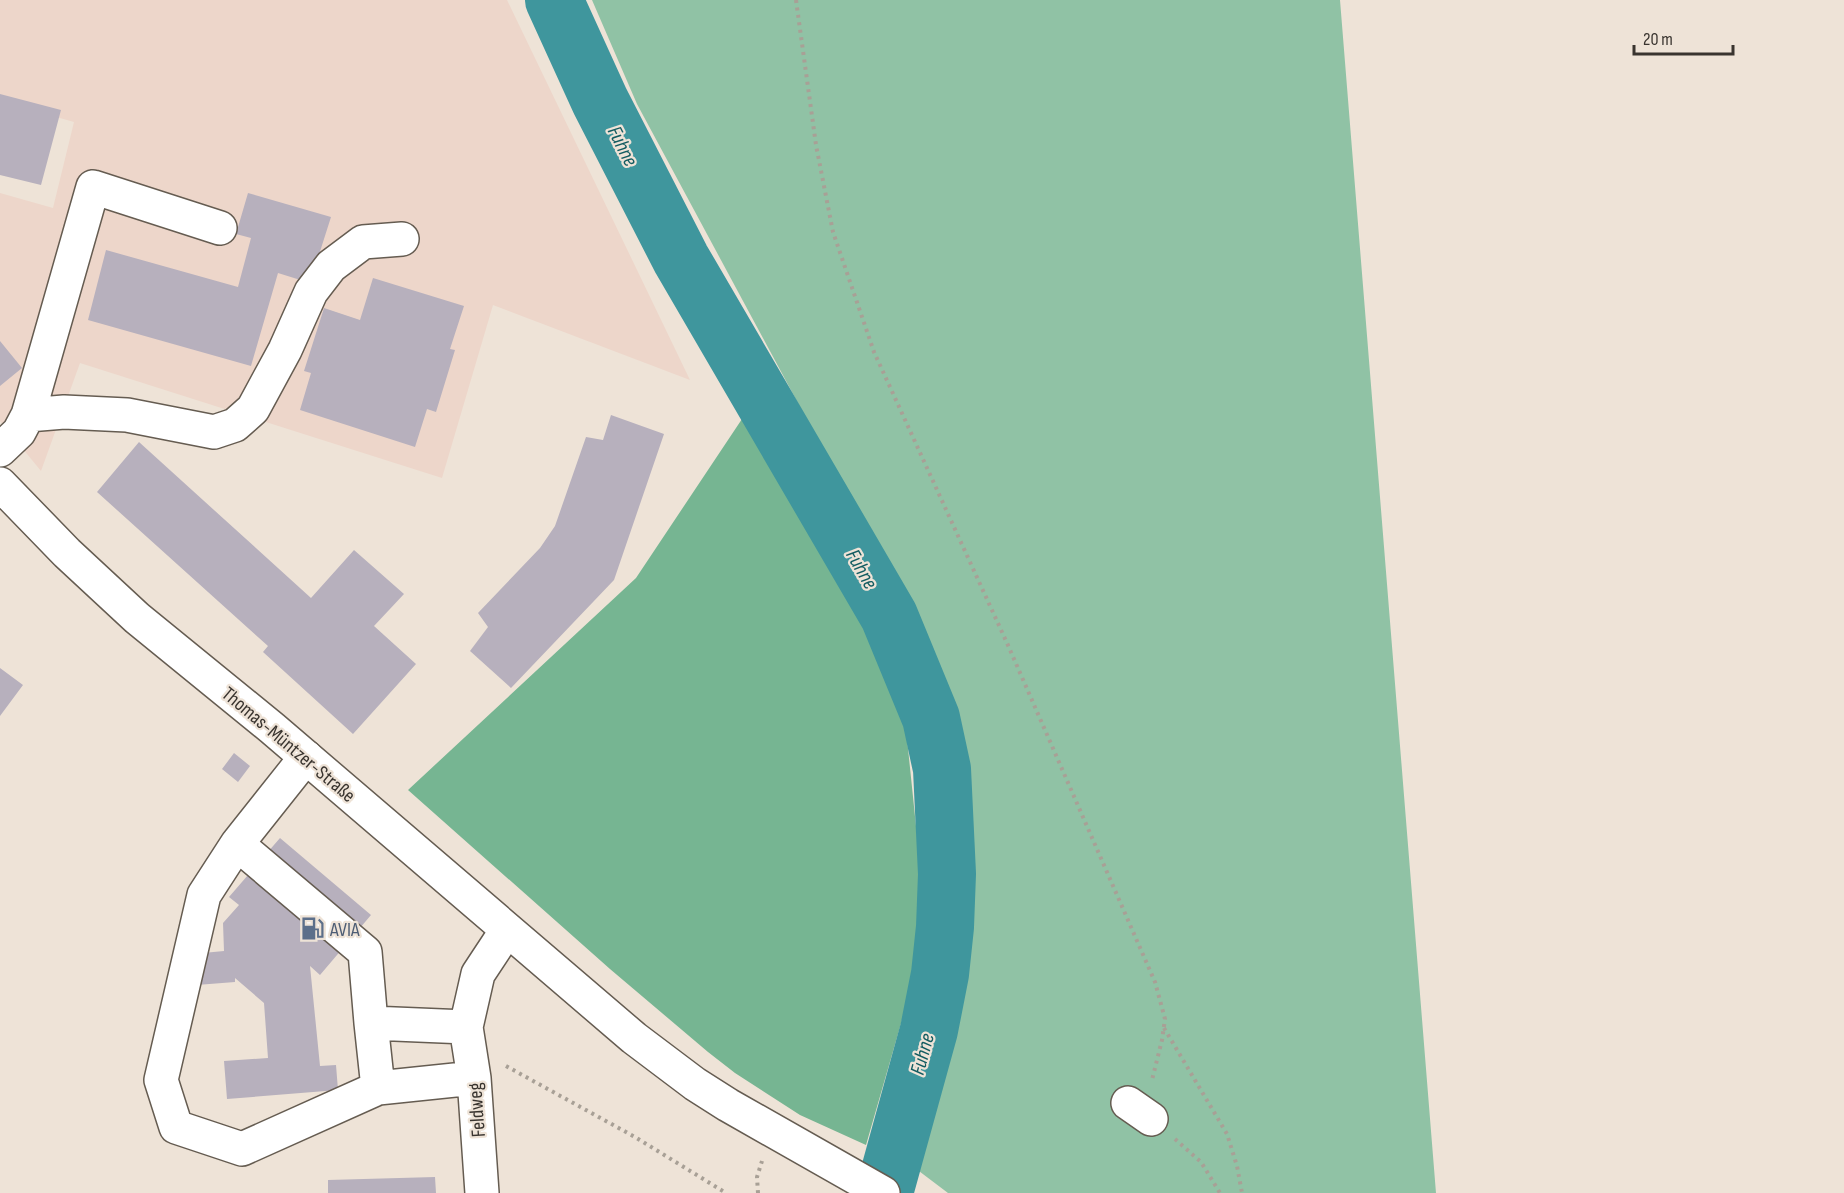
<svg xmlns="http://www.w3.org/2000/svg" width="1844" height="1193" font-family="'Sofia Sans Condensed',sans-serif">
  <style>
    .industrial { fill: #edd6ca }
    .green { fill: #90c2a5 }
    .forest { fill: #76b592 }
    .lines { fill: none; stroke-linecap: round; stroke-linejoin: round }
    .river { stroke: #3f969d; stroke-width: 58 }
    .building { fill: #b7b0bd }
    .minor-casing { stroke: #655c51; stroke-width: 36 }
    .major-casing { stroke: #655c51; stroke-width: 36 }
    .path { stroke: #a8a096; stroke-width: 4; stroke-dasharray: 3 4.5; stroke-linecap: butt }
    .minor { stroke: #fff; stroke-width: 33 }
    .major { stroke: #fff; stroke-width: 33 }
    .labels { text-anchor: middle; stroke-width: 4.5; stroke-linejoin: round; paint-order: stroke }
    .street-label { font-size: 20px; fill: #39342f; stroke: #eee3d7 }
    .service-label { font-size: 20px; fill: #4e5e75; stroke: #eee3d7; text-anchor: start }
    .water-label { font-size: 21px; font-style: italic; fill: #135c61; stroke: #eee3d7 }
  </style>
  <rect width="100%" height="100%" fill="#eee3d7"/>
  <!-- industrial -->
  <path class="industrial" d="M0,0H507L690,380L493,305L442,478L80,363L41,471L0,421V193L53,208L74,122L0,101Z"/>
  <!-- green -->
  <path class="green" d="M592,0H1340L1436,1193H948L903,1159L953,1032L961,982L970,883L967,764L956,712L934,656L637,104Z"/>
  <!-- forest -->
  <path class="forest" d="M746,413L902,690L927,933L866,1145L800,1115L735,1073L708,1052L610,969L408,790L636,578Z"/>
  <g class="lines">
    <!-- river -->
    <path class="river" d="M554,0L600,101L681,259L889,616L931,718L942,769L947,874L945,927L940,974L929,1030L884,1193"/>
  </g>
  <!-- building -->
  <path class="building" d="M0,94L61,110L41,185L0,175Z
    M248,193L331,217L310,283L278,273L251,366L88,320L106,250L238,287L251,238L236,234Z
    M373,278L464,306L450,349L455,350L436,412L427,409L415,447L300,410L311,373L304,371L324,308L360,320Z
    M0,341L22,368L0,386Z
    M611,415L664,434L614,580L511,688L470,651L488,627L478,613L540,548L555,526L586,437L603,440Z
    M139,442L311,598L354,550L404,594L374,626L416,664L353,734L263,652L268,646L97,492Z
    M0,668L23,685L0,716Z
    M234,753L250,766L238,782L222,769Z
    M280,838L371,915L320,975L310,966L320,1066L336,1065L338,1090L227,1099L224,1061L268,1058L264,1003L235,978V982L184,986L182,955L224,951L223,923L239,905L229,897Z
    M435,1177L436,1193H328V1180Z"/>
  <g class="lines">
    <defs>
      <path id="minor" d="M28,415L64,412L127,415L214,432L235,425L253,409L285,350L311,292L331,266L363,242L402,239
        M0,450L19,432L28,415L93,187L220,228
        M306,757L237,844L204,895L161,1080L176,1127L242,1149L378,1088L474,1078
        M237,844L365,952L371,1023L466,1027
        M371,1023L378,1088
        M1128,1103L1151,1119
        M482,1193L474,1078L466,1027L478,974L507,930"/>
      <path id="major" d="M0,484L67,553L137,618L272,728L634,1038L695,1084L728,1105L883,1193"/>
    </defs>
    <!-- minor casing -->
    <use href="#minor" class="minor-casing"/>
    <!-- major casing -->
    <use href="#major" class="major-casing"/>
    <!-- path -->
    <path class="path" d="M796,0L816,145L833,232L874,352L1007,643L1155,982L1165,1019L1162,1040L1152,1080
      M1164,1028L1227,1134L1237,1166L1242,1193
      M506,1066L635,1137L726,1193
      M1175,1139L1201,1162L1220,1193
      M758,1193L757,1177L762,1161"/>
    <!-- minor -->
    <use href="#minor" class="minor"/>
    <!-- major -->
    <use href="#major" class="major"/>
  </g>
  <!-- icons -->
  <defs>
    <symbol id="fuel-bare" viewBox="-9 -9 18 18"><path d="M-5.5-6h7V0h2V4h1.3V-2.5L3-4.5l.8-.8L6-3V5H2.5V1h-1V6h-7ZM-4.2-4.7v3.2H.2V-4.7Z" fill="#5c6f8a" stroke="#eee3d7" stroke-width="2.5" paint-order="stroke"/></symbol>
  </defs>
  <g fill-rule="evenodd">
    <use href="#fuel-bare" x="296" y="912" width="33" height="33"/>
  </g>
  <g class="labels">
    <!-- street labels -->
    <g class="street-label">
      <text transform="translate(289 744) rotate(40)" y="7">Thomas-Müntzer-Straße</text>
      <text transform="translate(476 1110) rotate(-94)" y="7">Feldweg</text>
    </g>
    <!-- service labels -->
    <g class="service-label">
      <text x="330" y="936">AVIA</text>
    </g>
    <!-- water labels -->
    <g class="water-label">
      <text transform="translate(623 146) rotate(63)" y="7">Fuhne</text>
      <text transform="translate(862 569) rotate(60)" y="7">Fuhne</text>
      <text transform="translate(922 1054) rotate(-75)" y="7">Fuhne</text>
    </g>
  </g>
  <!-- scale -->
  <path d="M1634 45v9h99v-9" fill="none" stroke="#39342f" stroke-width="3"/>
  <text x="1643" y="45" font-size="18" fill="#39342f" stroke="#eee3d7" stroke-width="4.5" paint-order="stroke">20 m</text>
</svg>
